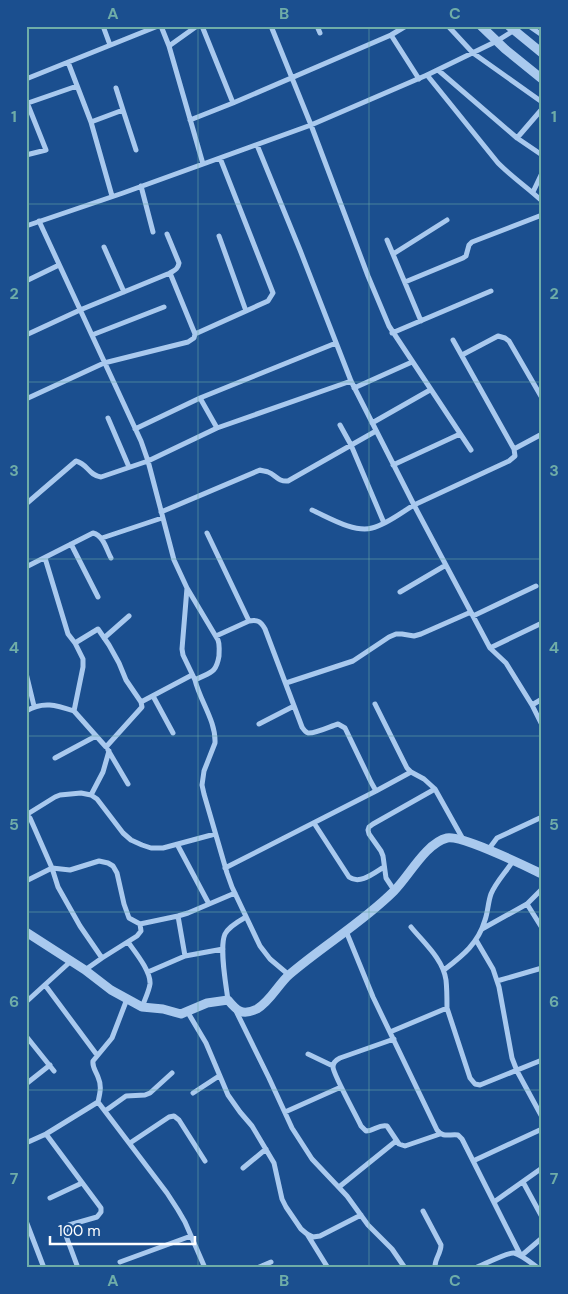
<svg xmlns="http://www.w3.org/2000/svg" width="568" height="1294" font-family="'DM Sans',sans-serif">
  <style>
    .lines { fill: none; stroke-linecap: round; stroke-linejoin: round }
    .minor { stroke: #a9c9ee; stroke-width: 5 }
    .tertiary { stroke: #a9c9ee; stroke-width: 9 }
    .grid { fill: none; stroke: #6fada8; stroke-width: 1; stroke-opacity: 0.55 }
    .neatline { fill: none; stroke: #6fada8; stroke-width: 2 }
    .grid-label { font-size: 16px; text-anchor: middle; font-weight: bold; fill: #6fada8 }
  </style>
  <rect width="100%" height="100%" fill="#1b4f8f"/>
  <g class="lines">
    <!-- minor -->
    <path class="minor" d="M103,26L110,45
      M161,26L169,46L203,164
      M202,26L233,103L391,35L406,26
      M271,26L311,125L368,276L389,326L471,450
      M317,26L320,33
      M448,26L473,53L542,102
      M529,26L542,35
      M391,35L419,79
      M169,46L197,26
      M68,62L91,122
      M438,70L517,138L542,155
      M427,75L498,163C512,177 528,188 542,201
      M26,79L158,26
      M26,100L46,150L26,155
      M28,103L77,86
      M123,110L136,150
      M190,120L233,103
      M517,138L542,109
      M257,145L300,250L351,381L414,505L509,461L515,456L514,449L542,434
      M141,186L153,232
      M533,192L542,173
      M112,196L91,122L123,110L116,88
      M39,221L141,441L148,461L174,560L187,588L218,640C220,645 219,650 219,656C216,674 210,672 195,680C200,701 216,721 215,743L204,771L202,785L204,794L227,873L232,887L260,946L270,959L289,975
      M26,226L123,193L311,125L427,75L497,41L521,26
      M219,236L246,311
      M387,240L421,321
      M104,247L124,292
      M393,254L447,220
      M26,281L59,265
      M405,282L463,258L466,256L469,245L472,242L542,215
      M392,333L491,291
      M195,334L268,301L273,293L220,158
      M26,335L80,310L170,273
      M92,335L164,307
      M453,340L514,449
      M462,355L498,336L505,338L509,341L542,398
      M354,388L412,362
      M200,398L217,428
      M26,399L104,363L188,342L194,338L195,334L170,273C175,270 178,269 179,263L167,234
      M108,418L129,467
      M372,423L430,390
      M340,425L351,445L384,523
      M135,429L200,398L336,343
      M393,465L460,434
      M26,504L76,461C88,464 88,475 101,477L148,461L217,428L351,381
      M312,510C328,517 354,533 372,528C386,525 402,512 414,505L490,648L506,663L532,705
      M161,512L260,470C262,471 266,471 268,472C276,475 278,482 288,481L376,431
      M207,533L249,621
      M102,538L162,518
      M71,544L98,597
      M45,558L68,634L75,643
      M26,567L93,533C104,536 106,549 111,558
      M187,588L182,649L183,655L195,680
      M400,592L446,565
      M473,616L536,586
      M216,636L249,621C258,619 261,622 265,629L302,727C304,730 305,732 308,733C315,734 331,726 338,724L345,728L371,782L376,791L411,772
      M104,638L129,616
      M490,648L542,623
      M26,673L34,706
      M286,683L353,661L389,637L396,634H402L414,636L421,634L471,612
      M153,696L173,733
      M542,699L532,705L542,725
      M141,702L192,675
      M375,704L407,768L411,772L424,779L435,789L464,841
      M26,711C43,701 56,705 74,711L83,667V659L75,643L98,629L109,645L119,663L126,680L141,702L142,707L106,747L74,711
      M259,724L294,706
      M108,750L128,784
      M55,758L96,736
      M91,795L103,772L109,751
      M26,815L55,797L60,795L81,793L91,795L97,799L123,833L131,840L142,845L151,848H163L215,834
      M26,815L30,818L34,827L52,868L58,887L80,926L102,958
      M314,823L349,877C360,885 374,873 384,867
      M177,844L209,904
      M488,850L497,838L542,817
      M225,868L376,791
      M26,881L52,868L70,870L99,861L108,863L113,866L117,873L124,904L129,918L140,924L178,916L188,913L235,893
      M394,890L386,878L383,856L381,851L369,834L368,830L369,827L373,824L435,789
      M527,904L542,928
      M178,916L185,956
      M411,927C424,943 443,959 446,980C447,989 447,999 447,1008
      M482,929L527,904L542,889
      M346,931L373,997L437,1130C443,1138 449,1134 458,1135L462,1139L521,1256L542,1238
      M476,940L493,969L499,987L512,1058L517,1071L542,1117
      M128,942C135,952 151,971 150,984C149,991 145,999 142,1007
      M85,970L102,958L137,936L141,931L140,924
      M444,970C462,956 478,944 485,920C488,912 488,902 491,894C496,882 506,872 513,861
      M148,972L185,956L223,949
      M497,981L542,968
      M45,985L97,1055
      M228,1000C226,985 219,947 225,934C229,926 239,921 246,917
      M26,1002L71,961
      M187,1011L206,1043L228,1095L240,1112L252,1126L274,1163L282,1199L286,1207L301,1229L307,1234L313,1237L320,1236L361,1215
      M236,1011L269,1078L292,1128L312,1159L347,1196L368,1225L392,1249L405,1268
      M390,1032L447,1008L470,1078L475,1084L480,1085L542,1060
      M26,1036L54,1071
      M394,1039L340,1058C336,1060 333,1063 333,1067C333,1074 357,1117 361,1126L366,1131C374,1131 379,1124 387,1126L399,1144L405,1146L440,1134
      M308,1054L333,1066
      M26,1084L50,1065
      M193,1093L219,1076
      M98,1102C100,1093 102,1086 98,1077C96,1071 92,1067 93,1061L112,1038L127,999
      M105,1111L126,1096L145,1095L150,1093L172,1073
      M285,1112L341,1087
      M46,1134L101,1208V1212L97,1217L69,1225L67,1227L65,1233L78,1268
      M26,1143L46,1134L98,1102L167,1193L178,1210L185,1222L205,1268
      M130,1143L169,1117L174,1116L179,1120L205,1161
      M473,1161L542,1129
      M243,1168L266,1149
      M523,1182L542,1217
      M339,1187L396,1141
      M50,1198L82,1183
      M494,1202L542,1168
      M423,1211L441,1245C441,1254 434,1259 435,1268
      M26,1221L44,1268
      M307,1234L328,1268
      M120,1262L191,1236
      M257,1268L271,1262
      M475,1268C483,1265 508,1252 514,1253C522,1255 531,1263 538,1268"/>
    <!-- tertiary -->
    <path class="tertiary" d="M481,26L505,49L542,79
      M509,26L542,53
      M26,932L85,970L111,990L142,1007L163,1009L181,1014L207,1003L228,1000C237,1011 242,1016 257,1009C270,1002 279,983 290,974C324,945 363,922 394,891C409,876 426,843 447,838C462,835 525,866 542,874"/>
  </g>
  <!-- grid -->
  <path class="grid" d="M198,26V1268M369,26V1268M26,204H542M26,382H542M26,559H542M26,736H542M26,912H542M26,1090H542"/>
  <!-- border -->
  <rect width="568" height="1294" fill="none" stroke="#1b4f8f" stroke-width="55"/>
  <!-- scale -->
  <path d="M50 1236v8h145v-8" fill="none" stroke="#ffffff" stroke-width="2.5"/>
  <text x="58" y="1236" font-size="15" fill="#ffffff" stroke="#1b4f8f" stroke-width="4" paint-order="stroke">100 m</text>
  <rect x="28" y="28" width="512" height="1238" class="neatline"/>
  <g class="grid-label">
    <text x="113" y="19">A</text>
    <text x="284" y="19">B</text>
    <text x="455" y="19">C</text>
    <text x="14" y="122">1</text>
    <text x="554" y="122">1</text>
    <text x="14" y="299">2</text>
    <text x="554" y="299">2</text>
    <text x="14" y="476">3</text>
    <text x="554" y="476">3</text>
    <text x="14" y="653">4</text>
    <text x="554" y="653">4</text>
    <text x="14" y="830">5</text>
    <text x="554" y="830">5</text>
    <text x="14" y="1007">6</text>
    <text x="554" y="1007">6</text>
    <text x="14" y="1184">7</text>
    <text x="554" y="1184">7</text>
    <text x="113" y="1286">A</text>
    <text x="284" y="1286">B</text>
    <text x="455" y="1286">C</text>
  </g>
</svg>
